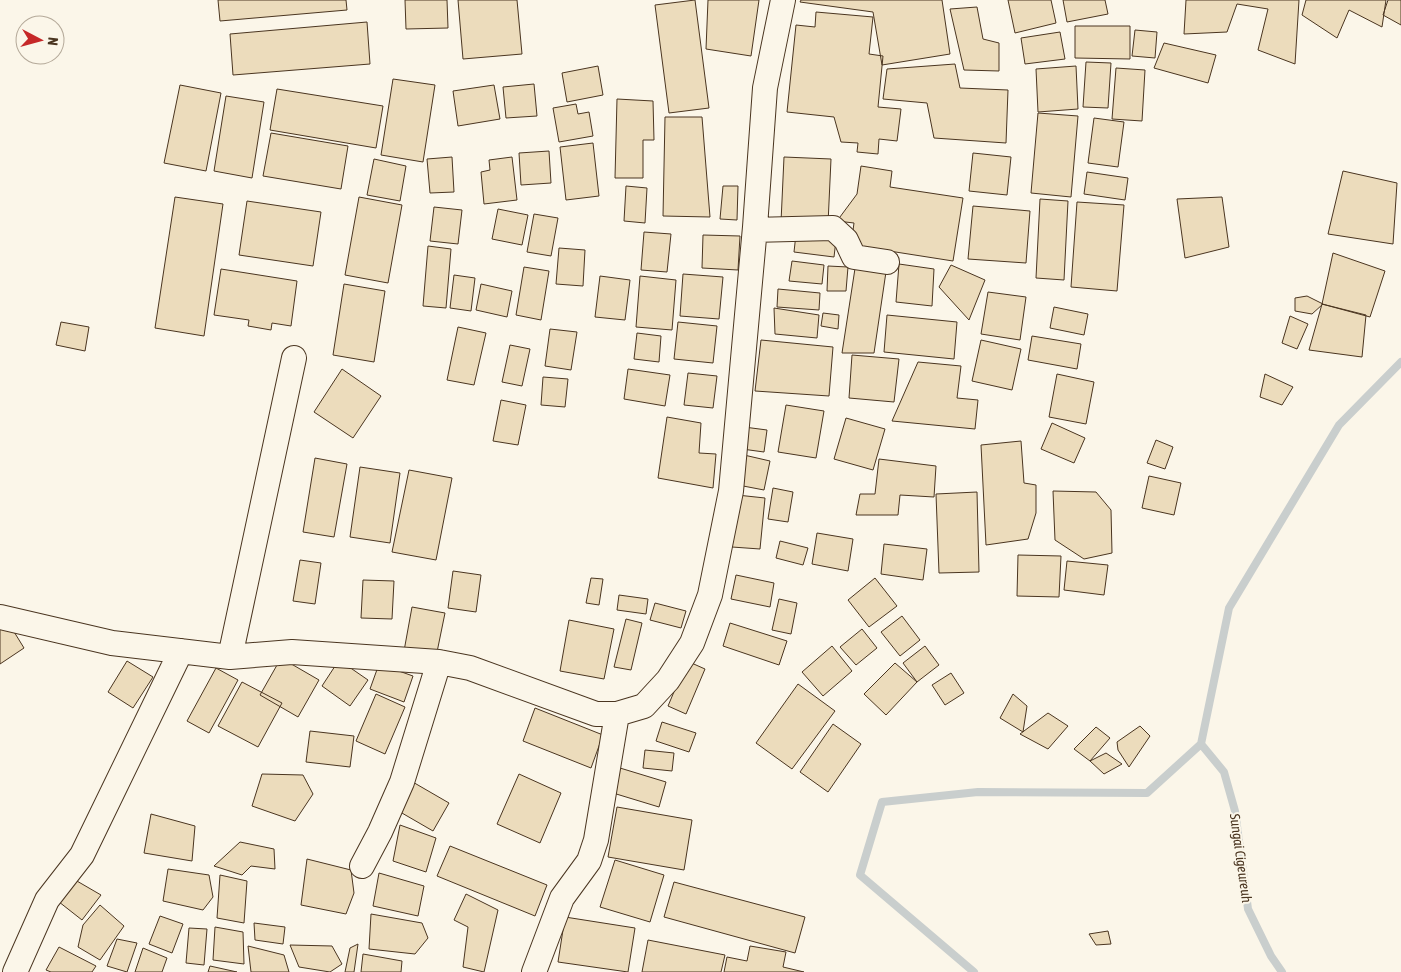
<svg xmlns="http://www.w3.org/2000/svg" width="1401" height="972" font-family="'Asap Condensed',sans-serif">
  <style>
    .lines { fill: none; stroke-linecap: round; stroke-linejoin: round }
    .stream { stroke: #c9cecd; stroke-width: 8 }
    .building { fill: #ecdcbc; stroke: #4a3520 }
    .street-casing { stroke: #4a3520; stroke-width: 26 }
    .street { stroke: #fbf6e9; stroke-width: 24 }
    .labels { text-anchor: middle; stroke-width: 4; stroke-linejoin: round; paint-order: stroke }
    .water-label { font-size: 14px; font-style: italic; fill: #4a3520; stroke: #fbf6e9 }
  </style>
  <rect width="100%" height="100%" fill="#fbf6e9"/>
  <g class="lines">
    <!-- stream -->
    <path class="stream" d="M1201,744L1224,772L1235,811L1248,909L1271,956L1282,972
      M974,972L860,875L882,802L978,792L1147,793L1201,744L1229,608L1339,425L1401,362"/>
  </g>
  <!-- building -->
  <path class="building" d="M218,0H346L347,10L220,21Z
    M405,0H447L448,28L406,29Z
    M458,0H517L522,54L463,59Z
    M695,0L709,108L669,113L655,5Z
    M708,0H759L751,56L706,49Z
    M801,0H942L950,54L882,65L873,12L800,2Z
    M1008,0H1051L1056,23L1015,33Z
    M1063,0H1105L1108,14L1067,22Z
    M1186,0H1299L1295,64L1258,50L1268,9L1237,4L1227,32L1184,34Z
    M1306,0H1386L1382,27L1349,10L1337,38L1302,15Z
    M1388,0H1401V25L1383,15Z
    M977,7L983,39L999,43V71L964,70L950,9Z
    M816,12L873,17L869,54L883,56L878,107L901,109L897,141L879,139L878,154L857,152L858,143L841,142L834,117L787,112L796,25L815,27Z
    M367,22L370,64L233,75L230,34Z
    M1075,26H1130V59L1075,58Z
    M1135,30L1157,32L1155,58L1132,56Z
    M1060,32L1065,59L1025,64L1021,38Z
    M1164,43L1216,55L1208,83L1154,68Z
    M1086,62L1111,63L1108,108L1083,107Z
    M955,64L960,88L1008,90L1006,143L934,138L927,103L883,99L887,69Z
    M598,66L603,95L567,102L562,73Z
    M1076,66L1078,109L1038,112L1036,69Z
    M1116,68L1145,70L1142,121L1112,119Z
    M393,79L435,85L423,162L381,155Z
    M534,84L537,116L506,118L503,87Z
    M180,85L221,93L206,171L164,163Z
    M494,85L500,119L458,126L453,91Z
    M277,89L383,106L376,148L270,130Z
    M226,96L264,102L252,178L214,171Z
    M617,99L653,101L654,140H643V178H615Z
    M576,104L578,114L589,112L593,136L559,142L553,108Z
    M1038,113L1078,116L1071,197L1031,193Z
    M665,117H702L710,217L663,216Z
    M1094,118L1124,122L1118,167L1088,163Z
    M271,133L348,146L341,189L263,176Z
    M593,143L599,196L566,200L560,147Z
    M549,151L551,183L521,185L519,153Z
    M973,153L1011,157L1007,195L969,191Z
    M452,157L454,192L430,193L427,159Z
    M512,157L517,200L484,204L481,172L490,170L489,160Z
    M784,157L831,159L828,224L781,222Z
    M374,159L406,166L400,201L367,195Z
    M861,166L892,171L890,187L963,198L953,261L851,245L854,223L837,221L857,194Z
    M1343,171L1397,183L1393,244L1328,234Z
    M1087,172L1128,178L1125,200L1084,194Z
    M626,186L647,188L645,223L624,221Z
    M723,186H738L737,220L720,219Z
    M175,197L223,204L204,336L155,328Z
    M359,197L402,205L388,283L345,275Z
    M1222,197L1229,247L1185,258L1177,199Z
    M1040,199L1068,201L1064,280L1036,278Z
    M247,201L321,212L313,266L239,255Z
    M1077,202L1124,205L1117,291L1071,287Z
    M973,206L1030,211L1026,263L968,259Z
    M434,207L462,210L458,244L430,241Z
    M498,209L528,215L522,245L492,239Z
    M534,214L558,218L551,256L527,252Z
    M644,232L671,234L667,272L641,270Z
    M796,234L836,240L834,257L794,252Z
    M703,235L740,236L738,270L702,268Z
    M428,246L451,249L446,308L423,306Z
    M559,248L585,250L583,286L556,284Z
    M1333,253L1385,271L1370,317L1322,304Z
    M792,261L824,265L822,284L789,281Z
    M856,262L887,265L874,353H842Z
    M899,264L934,269L932,306L896,302Z
    M951,265L985,280L969,320L939,287Z
    M828,266L848,267L846,291H827Z
    M524,267L549,271L541,320L516,315Z
    M221,269L297,281L291,326L272,323L271,330L248,326L249,320L214,315Z
    M683,274L723,277L719,319L680,316Z
    M454,275L475,278L471,311L450,308Z
    M600,276L630,280L625,320L595,317Z
    M640,276L676,280L672,330L636,327Z
    M344,284L385,291L374,362L333,355Z
    M481,284L512,291L507,317L476,310Z
    M778,289L820,293L819,310L777,307Z
    M988,292L1026,297L1020,340L981,334Z
    M1307,296L1323,304L1312,314L1295,311V298Z
    M1322,304L1366,315L1362,357L1309,350Z
    M1054,307L1088,314L1084,335L1050,328Z
    M774,308L819,315L817,338L775,334Z
    M823,313L839,315L838,329L821,326Z
    M887,315L957,322L954,359L884,352Z
    M1290,316L1308,324L1297,349L1282,343Z
    M61,322L89,327L85,351L56,345Z
    M678,322L717,326L713,363L674,359Z
    M458,327L486,333L474,385L447,380Z
    M550,329L577,332L571,370L545,366Z
    M637,333L661,336L659,362L634,359Z
    M1032,336L1081,344L1077,369L1028,360Z
    M761,340L833,347L829,396L755,391Z
    M981,340L1021,349L1012,390L972,381Z
    M510,345L530,349L522,386L502,382Z
    M852,355L899,359L894,402L849,398Z
    M918,362L961,366L957,398L978,400L975,429L892,421Z
    M342,369L381,396L353,438L314,412Z
    M628,369L670,375L665,406L624,399Z
    M688,373L717,376L713,408L684,405Z
    M1057,374L1094,382L1086,424L1049,417Z
    M1265,374L1293,387L1282,405L1260,397Z
    M543,377L568,379L565,407L541,405Z
    M501,400L526,405L518,445L493,441Z
    M786,405L824,411L816,458L778,452Z
    M667,417L701,423L699,453L716,454L713,488L658,478Z
    M846,418L885,429L873,470L834,459Z
    M1052,423L1085,438L1074,463L1041,449Z
    M744,427L767,430L764,452L742,449Z
    M1156,440L1173,447L1165,469L1147,463Z
    M1021,441L1024,483L1036,485V513L1028,539L986,545L981,445Z
    M744,455L770,461L764,490L738,485Z
    M315,458L347,464L334,537L303,532Z
    M879,459L936,466L934,497L900,495L898,515H856L860,494H875Z
    M360,467L400,473L390,543L350,537Z
    M409,470L452,478L436,560L392,552Z
    M1149,476L1181,483L1174,515L1142,508Z
    M773,488L793,492L788,522L768,519Z
    M1053,491L1096,492L1111,510L1112,553L1084,559L1055,540Z
    M977,492L979,572L939,573L936,494Z
    M737,495L765,498L760,549L732,547Z
    M817,533L853,539L848,571L812,564Z
    M780,541L808,548L803,565L776,558Z
    M884,544L927,549L923,580L881,574Z
    M1018,555L1061,556L1059,597L1017,596Z
    M300,560L321,563L315,604L293,601Z
    M1067,561L1108,565L1104,595L1064,590Z
    M453,571L481,575L476,612L448,608Z
    M736,575L774,583L770,607L731,599Z
    M591,578L603,579L599,605L586,603Z
    M875,578L897,606L869,627L848,600Z
    M363,580L394,581L392,619L361,618Z
    M619,595L648,599L646,614L617,610Z
    M779,599L797,603L791,634L772,630Z
    M655,603L686,611L681,628L650,620Z
    M412,607L445,613L436,657L404,651Z
    M902,616L920,640L900,656L881,632Z
    M626,619L642,623L631,670L614,667Z
    M569,620L614,629L604,679L560,671Z
    M8,622L24,648L0,664V627Z
    M730,623L787,641L779,665L723,646Z
    M862,629L877,648L856,665L840,647Z
    M832,646L852,671L823,696L802,672Z
    M925,646L939,665L917,682L903,663Z
    M281,658L319,680L298,717L260,695Z
    M339,660L368,680L350,706L322,686Z
    M127,661L153,677L133,708L108,692Z
    M687,661L705,669L686,714L668,706Z
    M895,663L917,682L886,715L864,694Z
    M379,664L413,676L404,702L370,689Z
    M216,668L238,680L209,733L187,721Z
    M951,673L964,693L945,705L932,685Z
    M242,682L282,703L258,747L218,726Z
    M798,684L835,711L792,769L756,743Z
    M376,694L405,707L385,754L356,741Z
    M1013,694L1027,706L1023,732L1000,718Z
    M535,708L603,735L591,768L523,741Z
    M1048,713L1068,726L1048,749L1020,734Z
    M662,722L696,733L689,752L656,741Z
    M833,724L861,744L828,792L800,772Z
    M1140,726L1150,736L1129,767L1118,750L1117,742Z
    M1096,727L1110,738L1090,761L1074,749Z
    M310,731L354,736L350,767L306,762Z
    M645,750L674,753L672,771L643,768Z
    M1106,753L1122,764L1104,774L1090,761Z
    M620,768L666,782L659,807L613,793Z
    M262,774L303,775L313,794L295,821L252,806Z
    M519,774L561,793L540,843L497,824Z
    M411,781L449,803L433,831L395,809Z
    M617,807L692,820L684,870L608,857Z
    M151,814L195,826L192,861L144,853Z
    M400,825L436,838L426,872L393,861Z
    M240,842L274,849L275,869L251,866L242,875L214,866Z
    M450,846L547,885L535,916L437,876Z
    M307,859L351,870L354,893L346,914L301,905Z
    M615,860L664,875L650,922L600,907Z
    M168,869L209,875L213,897L203,910L163,901Z
    M379,873L424,886L418,916L373,906Z
    M220,875L247,881L244,923L217,918Z
    M70,877L101,895L82,920L54,898Z
    M674,882L805,917L795,953L664,917Z
    M466,894L498,910L484,972L463,967L468,927L454,920Z
    M100,905L124,926L100,960L78,947L83,925Z
    M371,914L422,923L428,938L415,954L369,949Z
    M160,916L183,924L172,953L149,944Z
    M565,917L635,928L628,972L558,962Z
    M254,923L285,927L283,944L255,940Z
    M215,927L243,932L244,964L213,960Z
    M189,928L207,929L204,965L186,963Z
    M1108,931L1111,944L1096,945L1089,934Z
    M117,939L137,943L127,972L107,966Z
    M648,940L725,955L721,972H642Z
    M358,944L354,972H345L350,948Z
    M290,945L332,946L342,964L330,972L299,967Z
    M248,946L284,955L289,972H251Z
    M750,946L786,952L783,967L804,972H724L727,957L747,961Z
    M59,947L96,966L92,972H51L46,970Z
    M143,948L167,958L162,972H135Z
    M363,954L402,961L401,972H361Z
    M210,966L237,972H208Z"/>
  <g class="lines">
    <defs>
      <path id="street" d="M755,230L833,228L846,240L854,257L887,262
        M0,617L112,643L230,657L292,652L439,662L470,668L596,714H617L644,706L668,680L692,643L710,595L731,491L755,227L765,88L783,0
        M230,657L294,358
        M362,866L380,832L402,782L439,662
        M15,972L47,900L82,855L181,651
        M534,972L562,898L589,861L596,840L617,714"/>
    </defs>
    <!-- street casing -->
    <use href="#street" class="street-casing"/>
    <!-- street -->
    <use href="#street" class="street"/>
  </g>
  <g class="labels">
    <!-- water labels -->
    <g class="water-label">
      <text transform="translate(1241 858) rotate(82)" y="5">Sungai Cigeureuh</text>
    </g>
  </g>
  <!-- north arrow -->
  <g transform="translate(40 40) rotate(96)"><circle r="24" fill="#fbf6e9" stroke="#b4a999"/>
  <path d="M0-4L9 19L0 12L-9 19Z" fill="#c62828"/>
  <text y="-8" font-size="14" font-weight="bold" text-anchor="middle" fill="#4a3520">N</text>
  </g>
</svg>
